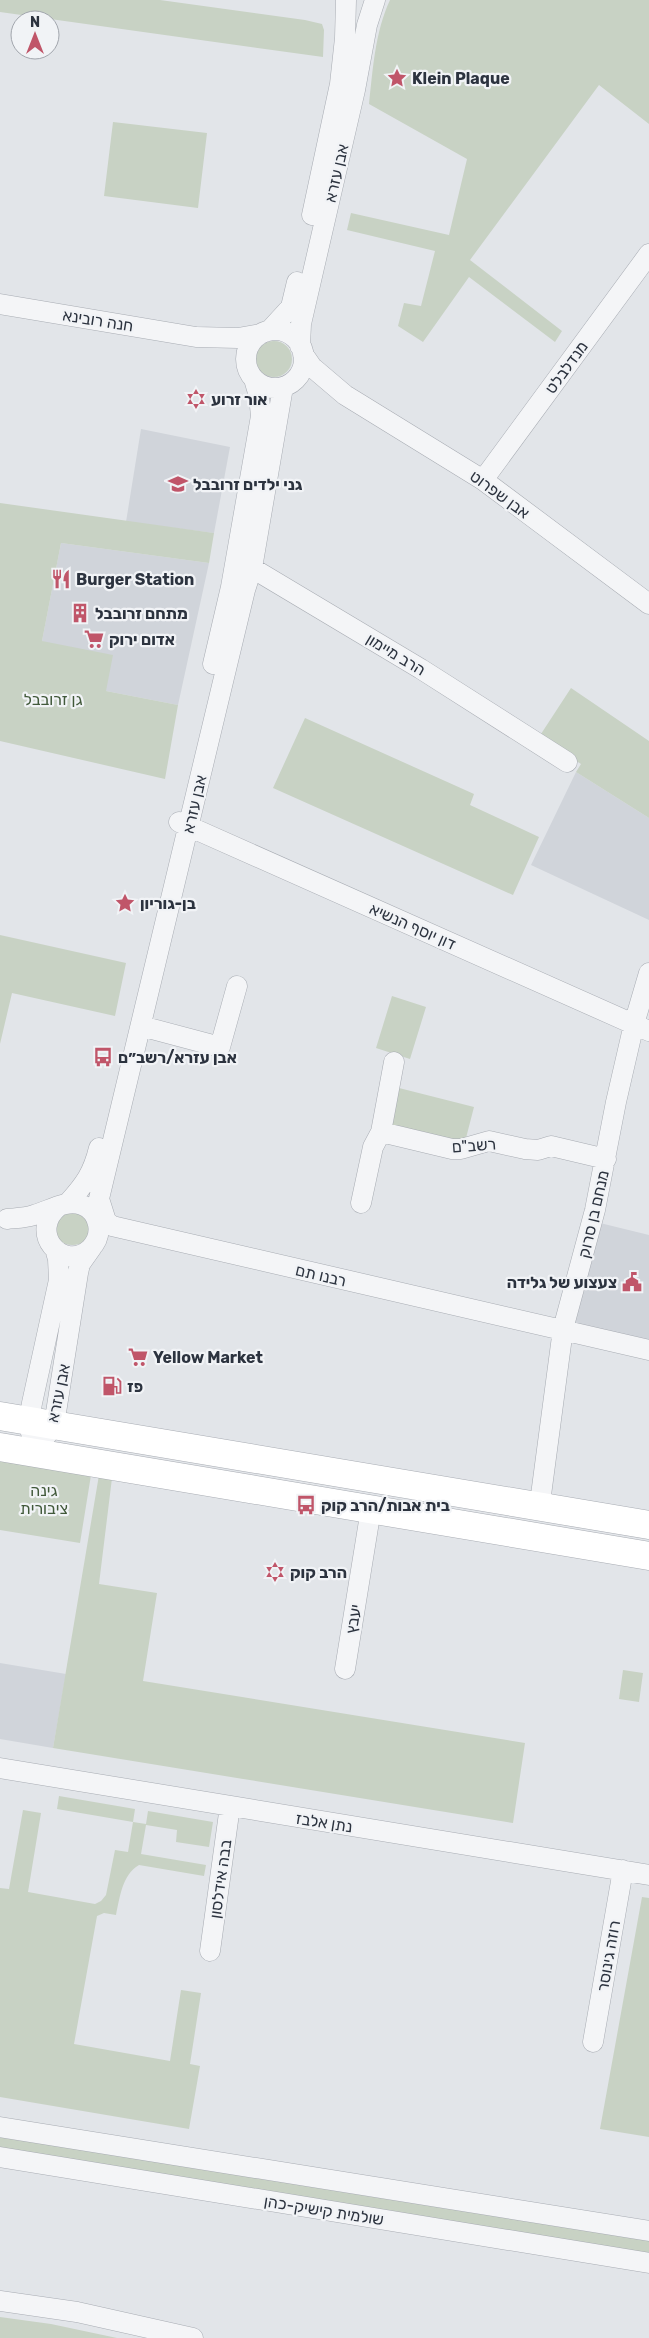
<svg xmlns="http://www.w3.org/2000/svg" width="649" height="2338" font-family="Rubik,Heebo,sans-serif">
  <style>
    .built { fill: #d0d4da }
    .green { fill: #c8d2c4 }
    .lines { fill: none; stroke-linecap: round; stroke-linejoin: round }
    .street-casing { stroke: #a8acb3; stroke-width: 21 }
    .secondary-casing { stroke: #a8acb3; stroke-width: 29 }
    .street { stroke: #f4f5f7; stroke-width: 20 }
    .secondary { stroke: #fff; stroke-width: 28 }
    .labels { text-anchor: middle; stroke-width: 4.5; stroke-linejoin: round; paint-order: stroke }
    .poi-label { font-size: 16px; font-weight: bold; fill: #2c333f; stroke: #f1f3f6; text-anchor: start }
    .street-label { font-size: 16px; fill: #2c333f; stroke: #f1f3f6 }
    .park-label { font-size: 16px; fill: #41593a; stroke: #f1f3f6 }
  </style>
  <rect width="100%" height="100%" fill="#e2e5e9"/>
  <!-- built -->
  <path class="built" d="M141,429L230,447L214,533L126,522Z
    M61,543L209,563L178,705L106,691L42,641Z
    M576,772L649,818V920L531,865Z
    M600,1223L649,1235V1341L572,1332Z
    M0,1663L66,1674L53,1748L0,1739Z"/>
  <!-- green -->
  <path class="green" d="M0,0H160L305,20L322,24L324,30L323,57L0,12Z
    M390,0H649V124L599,85L470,260L562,331L555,342L469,277L423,342L398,326L404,303L421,306L435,251L347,230L351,213L449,235L467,159L369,104C373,69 375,32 390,0Z
    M113,122L207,133L198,208L104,196Z
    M256 359a18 18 0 1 1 36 0a18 18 0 1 1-36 0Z
    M0,503L214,533L209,563L61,543L42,641L113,655L106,691L178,705L165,779L0,741Z
    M571,688L649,741V818L576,772L581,764L539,737Z
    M305,718L474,794L470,805L539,837L513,895L273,788Z
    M0,935L126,963L115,1016L12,993L0,1044Z
    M392,996L426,1007L410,1059L376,1048Z
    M399,1088L474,1107L466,1138L457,1147L388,1129Z
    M78,1210L92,1224L87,1241C63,1253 47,1236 63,1214Z
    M0,1455L92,1469L80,1543L0,1530Z
    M99,1475L112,1478L99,1584L157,1593L143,1681L525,1743L513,1823L53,1748Z
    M623,1670L643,1673L639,1702L619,1699Z
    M59,1796L135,1809L133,1822L146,1824L148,1811L213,1822L209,1847L176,1842L177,1830L146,1825L141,1854L206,1865L204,1876L139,1865C122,1875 120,1897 116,1915L104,1913L97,1916L74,2044L170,2061L181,1990L201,1993L190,2064L200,2066L189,2129L0,2097V1888L9,1889L23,1810L41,1813L28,1892L95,1904L101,1901L106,1895L115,1850L128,1852L133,1822L57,1809Z
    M642,1897L649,1898V2137L600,2129Z
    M0,2137L649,2241V2254L0,2148Z
    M0,2317L51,2324L117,2338H0Z"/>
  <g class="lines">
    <defs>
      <path id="street" d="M312,215L340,84L345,38L346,0
        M0,304L196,337L238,338L261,334
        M246 359a29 29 0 1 1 58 0a29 29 0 1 1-58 0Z
        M269,331L291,307L297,282
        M300,346L301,324L355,90L367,25L375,0
        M303,354L312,367L345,395L483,480L649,604
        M483,480L649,254
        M245,557L252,568L421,669L567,762
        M213,664L231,587L261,416L259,396L254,379
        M179,822L649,1031
        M141,1026L220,1047L237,986
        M381,1132L452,1149H461L489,1141L525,1149L538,1150L551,1146L606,1159
        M100,1202L106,1221L112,1226L649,1350
        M68,1203C85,1184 93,1173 99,1148
        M361,1203L373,1147L381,1132L394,1062
        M7,1219C16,1218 25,1218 34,1215C49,1211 66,1199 82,1205C90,1208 96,1215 98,1224C100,1234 97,1242 90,1249C63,1273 27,1232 59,1206
        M97,1220V1207L245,590L252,568L283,387
        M31,1433L29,1421L32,1403L59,1280L58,1259L55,1249
        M34,1452L54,1425L78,1273L80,1264L92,1247
        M552,1510L545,1506L541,1495L563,1329L595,1210L616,1102L634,1024L649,973
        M345,1669L371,1509
        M0,1768L649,1875
        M210,1951L230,1806
        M593,2042L623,1870
        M0,2127L649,2231
        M0,2157L649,2263
        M0,2301L77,2312L193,2338"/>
      <path id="secondary" d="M0,1416L649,1525
        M0,1447L649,1556"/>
    </defs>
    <!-- street casing -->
    <use href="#street" class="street-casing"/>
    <!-- secondary casing -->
    <use href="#secondary" class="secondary-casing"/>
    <!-- street -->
    <use href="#street" class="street"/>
    <!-- secondary -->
    <use href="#secondary" class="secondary"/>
  </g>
  <!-- icons -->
  <defs>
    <symbol id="sight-bare" viewBox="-9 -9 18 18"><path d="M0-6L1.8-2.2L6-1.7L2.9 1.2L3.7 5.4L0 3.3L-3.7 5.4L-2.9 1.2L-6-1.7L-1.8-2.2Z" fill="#c05569" stroke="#f1f3f6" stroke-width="2.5" paint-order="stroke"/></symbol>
    <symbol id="synagogue-bare" viewBox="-9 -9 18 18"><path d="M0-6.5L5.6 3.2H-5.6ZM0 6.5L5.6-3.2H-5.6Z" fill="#c05569" stroke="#f1f3f6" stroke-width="2.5" paint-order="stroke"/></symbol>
    <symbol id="school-bare" viewBox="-9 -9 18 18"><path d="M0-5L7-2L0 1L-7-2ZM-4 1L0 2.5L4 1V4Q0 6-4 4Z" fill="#c05569" stroke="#f1f3f6" stroke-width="2.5" paint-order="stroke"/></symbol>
    <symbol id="restaurant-bare" viewBox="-9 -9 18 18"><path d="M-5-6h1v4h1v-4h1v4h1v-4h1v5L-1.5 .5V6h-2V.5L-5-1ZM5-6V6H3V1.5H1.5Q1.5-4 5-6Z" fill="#c05569" stroke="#f1f3f6" stroke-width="2.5" paint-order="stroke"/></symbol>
    <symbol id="building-bare" viewBox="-9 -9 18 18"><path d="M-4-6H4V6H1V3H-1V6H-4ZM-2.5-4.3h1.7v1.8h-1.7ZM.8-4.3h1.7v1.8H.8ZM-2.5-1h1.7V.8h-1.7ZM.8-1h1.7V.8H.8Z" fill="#c05569" stroke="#f1f3f6" stroke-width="2.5" paint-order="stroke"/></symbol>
    <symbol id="supermarket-bare" viewBox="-9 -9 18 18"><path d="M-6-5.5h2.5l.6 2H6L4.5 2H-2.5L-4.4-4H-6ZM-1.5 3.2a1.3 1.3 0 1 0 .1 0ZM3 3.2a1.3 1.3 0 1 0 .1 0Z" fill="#c05569" stroke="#f1f3f6" stroke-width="2.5" paint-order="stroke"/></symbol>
    <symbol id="bus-bare" viewBox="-9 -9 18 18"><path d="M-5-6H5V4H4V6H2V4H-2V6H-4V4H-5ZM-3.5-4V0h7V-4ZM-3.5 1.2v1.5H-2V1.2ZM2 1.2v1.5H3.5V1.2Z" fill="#c05569" stroke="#f1f3f6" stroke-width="2.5" paint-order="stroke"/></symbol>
    <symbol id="civic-bare" viewBox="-9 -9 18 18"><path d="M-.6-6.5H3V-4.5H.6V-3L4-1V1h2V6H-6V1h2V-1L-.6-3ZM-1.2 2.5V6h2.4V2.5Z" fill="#c05569" stroke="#f1f3f6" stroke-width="2.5" paint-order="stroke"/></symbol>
    <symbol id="fuel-bare" viewBox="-9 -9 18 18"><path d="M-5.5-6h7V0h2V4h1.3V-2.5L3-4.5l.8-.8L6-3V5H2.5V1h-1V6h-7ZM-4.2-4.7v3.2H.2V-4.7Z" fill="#c05569" stroke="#f1f3f6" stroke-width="2.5" paint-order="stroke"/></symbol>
  </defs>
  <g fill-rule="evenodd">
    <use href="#sight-bare" x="383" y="64" width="28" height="28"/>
    <use href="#synagogue-bare" x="182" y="385" width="28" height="28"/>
    <use href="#school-bare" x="164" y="470" width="28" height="28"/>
    <use href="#restaurant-bare" x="47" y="565" width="28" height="28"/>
    <use href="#building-bare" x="66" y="599" width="28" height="28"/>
    <use href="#supermarket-bare" x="80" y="625" width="28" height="28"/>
    <use href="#sight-bare" x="111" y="889" width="28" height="28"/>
    <use href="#bus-bare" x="89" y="1043" width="28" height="28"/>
    <use href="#civic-bare" x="618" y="1268" width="28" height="28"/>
    <use href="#supermarket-bare" x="124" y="1343" width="28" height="28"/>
    <use href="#fuel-bare" x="98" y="1372" width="28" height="28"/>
    <use href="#bus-bare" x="292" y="1491" width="28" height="28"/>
    <use href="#synagogue-bare" x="261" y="1558" width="28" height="28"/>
  </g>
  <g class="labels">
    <!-- poi labels -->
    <g class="poi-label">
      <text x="412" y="84">Klein Plaque</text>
      <text x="211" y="405">אור זרוע</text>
      <text x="193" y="490">גני ילדים זרובבל</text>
      <text x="76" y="585">Burger Station</text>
      <text x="95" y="619">מתחם זרובבל</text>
      <text x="109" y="645">אדום ירוק</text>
      <text x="140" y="909">בן-גוריון</text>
      <text x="118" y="1063">אבן עזרא/רשב״ם</text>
      <text x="617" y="1288" text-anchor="end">צעצוע של גלידה</text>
      <text x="153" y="1363">Yellow Market</text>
      <text x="127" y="1392">פז</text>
      <text x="321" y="1511">בית אבות/הרב קוק</text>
      <text x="290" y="1578">הרב קוק</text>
    </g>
    <!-- street labels -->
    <g class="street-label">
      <text transform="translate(336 173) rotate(-77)" y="6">אבן עזרא</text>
      <text transform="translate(98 320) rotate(9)" y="6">חנה רובינא</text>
      <text transform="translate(566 367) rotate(-54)" y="6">מנדלבלט</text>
      <text transform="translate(500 494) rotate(36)" y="6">אבן שפרוט</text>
      <text transform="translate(396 654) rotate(31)" y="6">הרב מיימון</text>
      <text transform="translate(194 804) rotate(-77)" y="6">אבן עזרא</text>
      <text transform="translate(413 926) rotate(24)" y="6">דון יוסף הנשיא</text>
      <text transform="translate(474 1145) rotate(-4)" y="6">רשב"ם</text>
      <text transform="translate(593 1214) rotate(-77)" y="6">מנחם בן סרוק</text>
      <text transform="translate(321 1275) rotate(13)" y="6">רבנו תם</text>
      <text transform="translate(58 1393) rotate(-78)" y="6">אבן עזרא</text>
      <text transform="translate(353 1619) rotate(-81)" y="6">יעבץ</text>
      <text transform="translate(324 1822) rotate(9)" y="6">נתן אלבז</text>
      <text transform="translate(220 1879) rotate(-82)" y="6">בבה אידלסון</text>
      <text transform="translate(608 1956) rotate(-80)" y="6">רוזה גינוסר</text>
      <text transform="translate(324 2210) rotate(9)" y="6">שולמית קישיק-כהן</text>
    </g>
    <!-- park labels -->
    <g class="park-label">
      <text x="53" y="705">גן זרובבל</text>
      <text x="44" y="1496">גינה<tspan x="44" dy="18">ציבורית</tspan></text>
    </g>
  </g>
  <!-- north arrow -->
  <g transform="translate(35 35)"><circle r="24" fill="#f1f3f6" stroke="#a2a6ad"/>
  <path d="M0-4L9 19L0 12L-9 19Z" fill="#c05569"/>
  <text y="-8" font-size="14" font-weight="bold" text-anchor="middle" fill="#2c333f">N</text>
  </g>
</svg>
